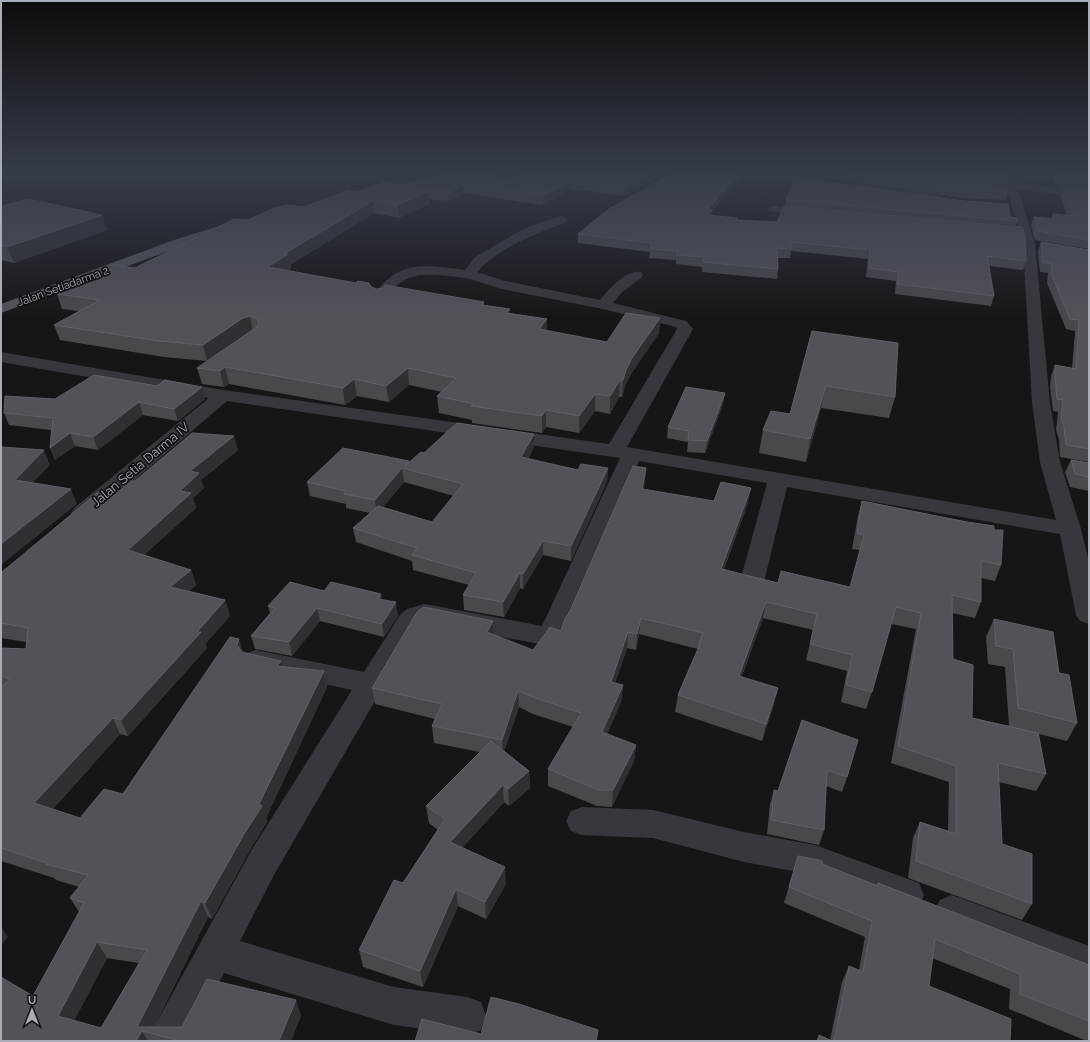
<svg xmlns="http://www.w3.org/2000/svg" width="1090" height="1042" font-family="Raleway,sans-serif">
  <style>
    .lines { fill: none; stroke-linecap: round; stroke-linejoin: round }
    .minor { fill: #37383d; fill-rule: evenodd }
    .major { fill: #53555c; fill-rule: evenodd }
    .wall { fill: #47494d; fill-rule: evenodd }
    .shaded-wall { fill: #2f3033 }
    .building { fill: #525359; stroke: #5f6168; fill-rule: evenodd }
    .labels { text-anchor: middle; stroke-width: 3.5; stroke-linejoin: round; paint-order: stroke }
    .far-street-label { font-size: 11px; fill: #a8adb8; stroke: #111113 }
    .street-label { font-size: 13px; fill: #a8adb8; stroke: #111113 }
  </style>
  <rect width="100%" height="100%" fill="#161618"/>
  <g class="lines">
    <!-- minor -->
    <path class="minor" d="M750,173H778L934,194L940,197L934,200L755,176Z
      M1003,173H1013L1016,183L1089,191V197L1018,190L1035,244L1050,403L1060,462L1081,529L1089,562V624L1080,621L1076,615L1060,534L787,487L765,578L761,584L753,586L745,584L741,578L767,483L639,461L568,627L559,640L539,644L425,622L418,627L275,873L240,941L394,987L467,997L481,1002L486,1016L481,1030L467,1035L394,1025L224,973L189,1041H148L154,1027L251,851L352,690L247,667L243,660L247,653L256,650L364,672L400,615L407,609L425,604L542,626L620,458L227,401L90,518L82,520L74,518L71,513L74,508L209,398L1,362V352L223,390L609,444L677,329L676,327L603,309L502,289L466,278L439,275H419L406,279L396,286L384,301L379,302L374,301L372,298C398,259 423,265 465,270L475,257L525,228L561,216L565,217L567,220L565,223C536,233 497,249 477,272L505,281L600,300C608,290 626,269 641,272L643,275L641,278L622,292L613,303L686,321L693,329L627,447L1056,520L1040,462L1032,403L1023,244Z
      M774,206L812,210L816,211L818,213L816,215L812,216L770,211L768,209L770,207Z
      M582,807L653,810L744,832L815,845L919,883L924,895L919,907L907,911L814,875L744,862L653,838L582,835L571,831L566,821L571,811Z
      M952,895L1089,946V984L940,924L934,912L940,900Z"/>
    <!-- major -->
    <path class="major" d="M440,173H454L453,175L436,182L376,195L371,192L372,190L429,177Z
      M229,223L233,224L235,227L233,230L182,246L1,313V304L174,240Z"/>
  </g>
  <!-- wall -->
  <path class="wall" d="M442,173H511L501,180H508L666,173L624,196L570,189L543,205L463,193L448,201L429,199V204L399,218L374,213L290,265L291,268L288,270L377,289L484,302V305L510,309V313L547,319V331L607,342L660,318L659,333L631,374L625,386L622,397H619L610,414L595,411L579,433L546,427L542,433L472,423V420L439,413L437,396L442,392L409,385L389,402L357,396L345,405L229,384L224,387L202,384L197,368L207,361L164,357L60,340L54,325L79,311L62,309L57,294L135,268L248,220L304,207L355,192L411,188Z
    M798,173H1005L1008,192L1005,200L963,198L797,174Z
    M1051,173H1089V190L1056,186Z
    M1062,187L1089,190V249L1035,240L1031,226L1034,217L1051,219L1053,214L1067,216L1060,196Z
    M786,200L1018,221L1016,226L786,206Z
    M1,206L107,230L14,263L1,260Z
    M712,212V216L1026,261L1023,270L989,266L994,296L991,306L895,294L896,281L866,277L868,259L791,251L790,258H778V269L777,279L702,272V267L676,264V260L649,258L650,252L578,243V234Z
    M1041,242L1089,250V462L1060,457L1059,439L1056,430L1058,412L1053,411L1050,387L1051,376L1055,365L1072,368L1075,331L1066,329L1047,283L1048,273L1040,272L1038,251Z
    M812,331L895,397L889,418L821,408L806,462L759,453L763,430L790,414Z
    M725,393L723,404L705,453L687,452L688,442L667,438L668,427Z
    M55,399H205L178,421L143,415L98,450L75,446L55,460L50,448L51,430L9,425L4,413Z
    M534,447L528,459L578,470L608,468L607,482L571,561L543,555L523,589L520,588L504,617L464,610L463,595L469,585L413,570L412,561L356,542L353,528L370,513L346,508V504L310,496L307,482L409,462L424,453ZM404,482L454,496L432,522L383,507Z
    M238,450L201,480L204,488L193,498L196,508L144,555L191,570L196,585L189,591L225,600L230,616L205,644L207,648L128,736L120,734L53,809L80,818L123,794L243,653L282,667L324,671L327,687L266,818L267,822L250,850L212,919L208,917L154,1027H182L301,1015L291,1041H1L33,996L79,912L70,898L79,887L56,880L54,878L1,861V648L26,649V642L1,638V572L135,481ZM107,958L139,963L101,1028L74,1020Z
    M1071,460L1089,463V491L1070,487L1065,472Z
    M646,468L644,489L714,501L748,503L724,569L778,583L850,587L860,550L852,549L858,516L862,501L1001,565L995,581L981,578V602L975,618L952,613L953,659L972,718L1009,726L1005,667L988,664L986,637L994,619L1059,673L1077,723L1067,741L1039,734L1046,774L1036,791L999,782L1002,844L1032,904L1022,920L908,878L913,838L920,822L948,831L949,782L891,763L916,629L891,624L872,692L866,709L841,702L847,671L806,660L813,630L763,618L742,676L774,704L762,741L675,712L678,695L698,649L639,634L636,650L627,648L615,683L623,685L621,702L607,734L636,745L634,761L612,807L597,806L548,786V769L573,727L533,714L519,707L504,751L529,771L530,788L509,806L504,802L462,848L506,884L486,919L458,906L423,987L363,967L359,950L438,830L429,823L426,806L480,752L434,743L432,726L435,719L375,704L372,688L493,621L494,635L533,650L561,631L570,611Z
    M324,591L381,594L382,600L398,616L384,637L320,621L292,656L255,649L251,636L270,613L268,606Z
    M802,720L847,777L842,792L826,786L824,830L819,845L767,834L770,804L774,790L778,791Z
    M798,856L822,864L877,886L878,883L1089,965V1041H1087L1009,1009L1010,989L932,958L929,986L1010,1041H816L819,1035L830,1040L842,982L849,966L859,970L865,937L784,903Z"/>
  <!-- shaded-wall -->
  <path class="shaded-wall" d="M499,173H511L498,182L496,176Z
    M652,173H666L624,196V188Z
    M740,173H746L712,212L711,218L706,224L708,209Z
    M570,181V189L543,205V196Z
    M463,185V193L448,201V193Z
    M428,192L429,204L399,218L398,205Z
    M373,201L374,213L290,265L291,268L271,281L268,267L284,254Z
    M102,215L107,230L14,263L7,247Z
    M510,309V324L506,313Z
    M250,316L253,332L207,361L203,345L243,318Z
    M660,318L659,333L631,374L625,386L622,397L623,380L626,370L632,358Z
    M547,319V334L539,329Z
    M225,367L229,384L224,387L220,371Z
    M408,368L409,385L389,402L386,386Z
    M354,379L357,396L345,405L343,388Z
    M620,380L619,397L610,414V396Z
    M826,386L821,408L806,462L810,439Z
    M202,387L205,399L178,421L174,409Z
    M725,393L723,404L705,453L707,441Z
    M595,394V411L579,433V416Z
    M139,402L143,415L98,450L93,437Z
    M546,410V427L542,433V416Z
    M70,433L75,446L55,460L50,448Z
    M534,434V447L521,471V457Z
    M234,436L238,450L201,480L204,488L193,498L196,508L133,565L128,550L180,491L190,471Z
    M44,450L50,465L22,494L15,480Z
    M402,468L404,482L377,514L375,500Z
    M608,468L607,482L571,561V546Z
    M646,468L645,482L641,504L642,489Z
    M751,488L748,503L718,584L721,569Z
    M71,489L77,504L1,565V544Z
    M543,541V555L523,589V574Z
    M191,570L196,585L176,603L170,587Z
    M520,573V588L504,617L503,602Z
    M381,594L383,607L378,599Z
    M225,600L230,616L205,644L207,648L128,736L121,720L197,632Z
    M396,602L398,616L384,637L382,624Z
    M766,602L763,618L736,692L739,676Z
    M317,608L320,621L292,656L289,642Z
    M641,618L639,634L636,650L637,634Z
    M493,621L494,637L487,632Z
    M628,632L627,648L610,698L611,682Z
    M239,639L244,655L242,661L237,645Z
    M281,661L285,677L277,666Z
    M324,671L327,687L266,818L267,822L250,850L212,919L205,903L259,804Z
    M623,685L621,702L601,749L602,732Z
    M778,688L774,704L762,741L766,724Z
    M518,691L519,707L503,756L502,740Z
    M113,718L120,734L44,819L34,803Z
    M636,745L634,761L612,807L613,790Z
    M529,771L530,788L509,806L508,789Z
    M503,785L504,802L452,859L450,842Z
    M505,867L506,884L486,919L485,902Z
    M456,889L458,906L423,987L420,971Z
    M201,901L208,917L150,1034L142,1031L148,1041H136L137,1027Z
    M1,927L8,937L1,945Z
    M97,942L107,958L69,1031L58,1016Z
    M296,1000L301,1015L291,1041H279Z
    M598,1030L597,1041H596Z"/>
  <!-- building -->
  <path class="building" d="M442,173H499L496,176L497,180H508L518,173H652L624,188L570,181L543,196L463,185L448,193L411,188Z
    M672,173H740L708,209L712,210L707,215L737,218V220L777,222L784,206L1022,227L1025,235L1026,261L987,256L994,296L897,284L899,272L869,268L870,250L790,242L792,249L777,248L778,269L703,262L704,257L676,255L678,251L650,249L652,243L578,234L609,209Z
    M846,173H1005L1008,192L965,189Z
    M1057,173H1089V181L1059,178Z
    M795,178L964,201L1008,204L1010,217L1017,218L1018,221L786,200Z
    M386,182L428,192L398,205L373,201L284,254H288L268,267L356,283L358,281L369,283L371,287L377,289L383,288L385,285L484,302L481,305L510,309L506,313L547,319L539,329L607,342L626,313L660,318L632,358L626,370L623,380H620L610,396L595,394L579,416L546,410L542,416L471,406L474,404L437,396L456,378L408,368L386,386L354,379L343,388L225,367L220,371L197,368L257,327L259,323L257,319L250,316L243,318L203,345L159,341L54,325L100,300L57,294L112,265L135,268L234,219L248,220L274,208L287,205L304,207L348,190L355,192Z
    M1062,187L1089,190V240L1038,231L1034,217L1054,219L1053,214L1074,216Z
    M28,199L102,215L7,247L1,245V206Z
    M1041,242L1089,250V449L1066,445L1064,427L1061,418L1063,400L1057,399L1055,376V365L1076,369L1079,320L1070,319L1051,273L1052,264L1043,262Z
    M812,331L898,343L895,397L826,386L810,439L763,430L771,411L790,414Z
    M94,375L157,386L165,380L202,387L174,409L139,402L93,437L70,433L50,448L53,418L4,413L5,396L55,399Z
    M686,387L725,393L707,441L688,440L689,431L668,427Z
    M457,423L534,434L521,457L578,470L581,464L608,468L571,546L543,541L523,574L520,573L503,602L463,595L476,573L412,555L417,548L353,528L378,506L432,522L463,484L402,468L375,500L344,494L346,491L307,482L343,448L409,461L405,466L421,452L424,453Z
    M192,433L234,436L190,471L199,473L180,491L191,493L128,550L191,570L170,587L225,600L197,632H201L121,720L113,718L34,803L80,818L104,789L123,794L230,637L239,639L237,645L242,652L281,661L277,666L324,671L259,804L262,806L244,834L205,903L201,901L137,1027H182L207,979L296,1000L279,1041H181L142,1031L136,1041H1V977L33,996L84,903L70,898L88,875L46,864L47,863L1,848V688L10,679L1,676V648L26,649L28,628L1,623V572H2L97,493L113,496L132,481H135ZM97,942L147,950L101,1028L58,1016Z
    M1,447L44,450L15,480L71,489L1,544Z
    M1071,460L1089,463V477L1075,474Z
    M633,466L646,468L642,489L714,501L721,482L751,488L721,569L778,583L781,571L850,587L864,535L857,533L862,501L967,522L994,526V530H1003L1001,565L981,561V602L952,595L953,659L973,665L972,718L1038,733L1046,774L998,763L1002,844L1032,854V904L916,861L920,822L956,834V766L898,746L921,613L896,607L872,692L846,685L852,655L810,644L817,614L766,602L739,676L778,688L766,724L678,695L700,644L699,643L703,633L641,618L637,634L628,632L611,682L623,685L602,732L636,745L613,790H598L548,769L581,713L533,697L518,691L502,740L432,726L442,704L372,688L417,612L424,607L493,621L487,632L533,650L550,627L561,631L565,619L570,611Z
    M290,582L324,591L331,582L381,594L378,599L396,602L382,624L317,608L289,642L251,636L275,608L268,606Z
    M994,619L1053,632L1059,673L1069,675L1077,723L1018,708L1013,649L996,646Z
    M802,720L858,740L847,777L827,770L824,830L771,820L774,790L778,791Z
    M491,741L529,771L508,789L503,785L450,842L505,867L485,902L456,889L420,971L359,950L394,880L403,883L445,819L426,806Z
    M798,856L819,860L823,862L822,864L878,886V883L1089,965V1021L1020,994V974L935,939L929,986L1011,1019L1010,1041H834L849,966L863,972L872,921L789,887Z
    M491,997L519,1004L598,1030L596,1041H415L422,1019L481,1034Z
    M819,1035L832,1041H818Z"/>
  <!-- sky -->
  <linearGradient id="sky" x2="0" y2="1"><stop stop-color="#0c0c0d"/><stop offset="0.54" stop-color="#363c48"/><stop offset="1" stop-color="#363c48" stop-opacity="0"/></linearGradient>
  <rect width="1090" height="319" fill="url(#sky)"/>
  <g class="labels">
    <!-- far-street labels -->
    <g class="far-street-label">
      <text transform="translate(63 286) rotate(-20)" y="4">Jalan Setiadarma 2</text>
    </g>
    <!-- street labels -->
    <g class="street-label">
      <text transform="translate(140 464) rotate(-40)" y="5">Jalan Setia Darma IV</text>
    </g>
  </g>
  <!-- border -->
  <rect width="1090" height="1042" fill="none" stroke="#a8adb8" stroke-width="4"/>
  <!-- north arrow -->
  <g transform="translate(32 1010)" stroke="#111113" stroke-width="3" paint-order="stroke">
  <path d="M0-3L7 15L0 10L-7 15Z" fill="#a8adb8"/>
  <text y="-6" font-size="11" font-weight="bold" text-anchor="middle" fill="#a8adb8">U</text>
  </g>
</svg>
